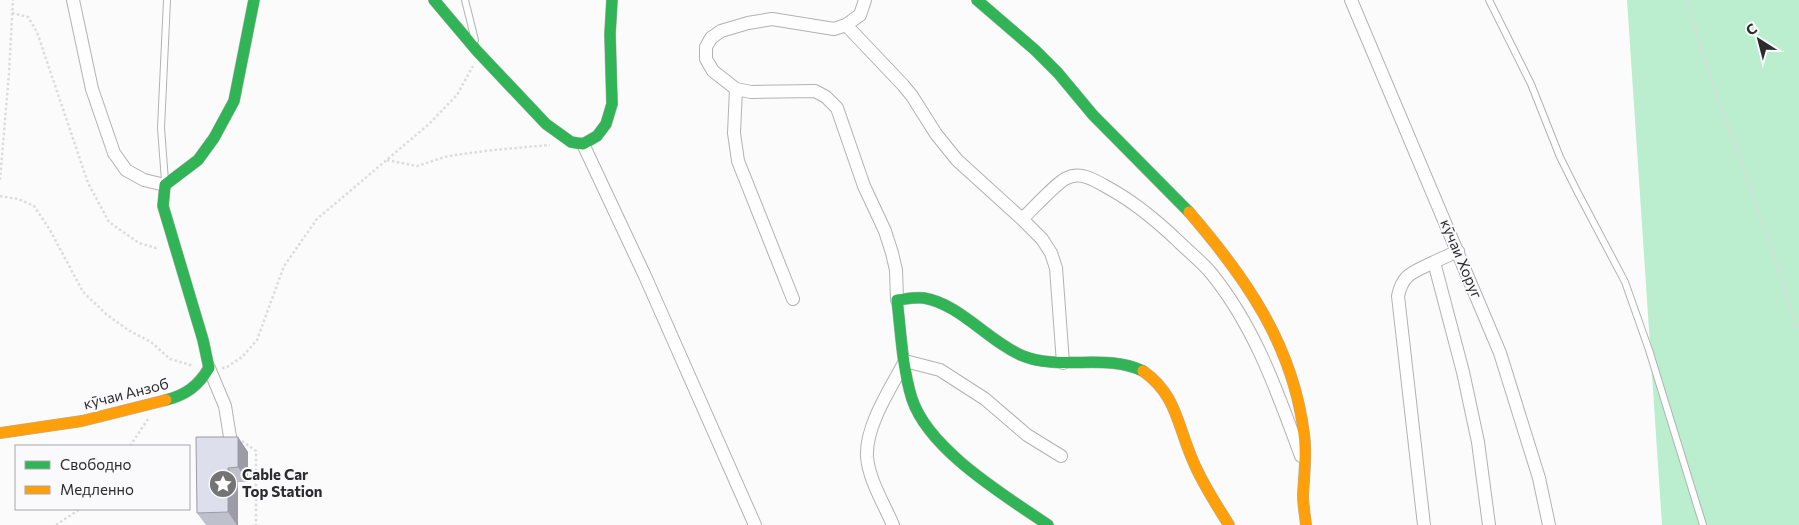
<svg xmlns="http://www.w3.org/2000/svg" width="1799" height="525" font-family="Commissioner,sans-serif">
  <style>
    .green { fill: #baeecf }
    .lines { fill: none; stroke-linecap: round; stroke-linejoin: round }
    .lane-casing { stroke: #b2b2b2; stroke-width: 8 }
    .street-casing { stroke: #b2b2b2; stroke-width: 14 }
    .fast-casing { stroke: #b2b2b2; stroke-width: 12 }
    .slow-casing { stroke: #b2b2b2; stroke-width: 12 }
    .path { stroke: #dcdcdc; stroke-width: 2.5; stroke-dasharray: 2.5 2.5; stroke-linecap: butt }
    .lane { stroke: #fefefe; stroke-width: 6 }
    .street { stroke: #fefefe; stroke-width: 12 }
    .fast { stroke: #30b455; stroke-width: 11 }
    .slow { stroke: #ff9f0a; stroke-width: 11 }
    .wall { fill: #bec0cc }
    .shaded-wall { fill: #9b9ca6 }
    .building { fill: #dddfed; stroke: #9b9ca6 }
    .labels { text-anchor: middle; stroke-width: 4; stroke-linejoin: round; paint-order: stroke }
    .street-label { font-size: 15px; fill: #2c2c2d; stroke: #fafafc }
    .poi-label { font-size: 15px; font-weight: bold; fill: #2c2c2d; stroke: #fafafc; text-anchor: start }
  </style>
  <rect width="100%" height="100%" fill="#fbfbfb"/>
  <!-- green -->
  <path class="green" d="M1627,0H1799V525H1662Z"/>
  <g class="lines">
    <defs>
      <path id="lane" d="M465,0L475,40
        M1489,0L1531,84L1560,157L1577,191L1625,282L1649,350L1703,525
        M165,181L161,128L167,0"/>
      <path id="street" d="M73,0L92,89L114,153L126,170L144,180L165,185
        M865,0L860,15L846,25L834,29L772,19L748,23L721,31L711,38L706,47V59L713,71L736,89L751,92L815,91L826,97L837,108L864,186L885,231L892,253L896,270L897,300
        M1351,0L1500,353L1539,478L1549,525
        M846,25L903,85L912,96L936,134L957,160L1022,219L1042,239L1051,253L1056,268L1063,363
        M736,89L734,133L738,161L793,299
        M583,144L645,276L755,525
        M1022,219C1031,211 1058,181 1067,178C1082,170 1099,183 1112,190C1137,204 1158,222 1178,241C1189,252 1201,261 1211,273C1255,327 1277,391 1301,456
        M1434,262L1458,251
        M209,368L225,406L231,443
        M893,525C884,504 869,480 867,457C865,426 891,388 905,361L940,370L985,399L1027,435L1061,456
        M1424,525L1398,296C1403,273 1414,272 1434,262L1463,372L1478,442L1489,525"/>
      <path id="fast" d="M434,0L477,51L546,124L571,142L583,144L597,136L606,124L612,104L610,34L612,0
        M977,0L1035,50L1058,73L1093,115L1189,212
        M166,400C186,395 198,386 209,368L203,340L163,206L165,185L198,160L214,138L234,101L254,0
        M1048,525C1004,495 929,450 912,399C902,367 901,333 897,300C906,299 915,297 924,298C960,304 989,342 1023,356C1062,371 1105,353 1143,371"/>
      <path id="slow" d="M1189,212C1246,278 1293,345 1304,434C1307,455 1304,474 1303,495C1303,505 1305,515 1306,525
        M1143,371C1177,395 1177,425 1193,461C1202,483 1216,504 1229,525
        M0,433L82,421L166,400"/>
    </defs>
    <!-- lane casing -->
    <use href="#lane" class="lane-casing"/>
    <!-- street casing -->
    <use href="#street" class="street-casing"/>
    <!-- fast casing -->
    <use href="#fast" class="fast-casing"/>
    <!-- slow casing -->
    <use href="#slow" class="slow-casing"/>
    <!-- path -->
    <path class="path" d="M1686,0L1706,64L1777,263L1791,312L1799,331
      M12,13L28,17L37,32L88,183L109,222L139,243L156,248L159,247
      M387,160L417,166L448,156L493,150L550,145
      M0,180L9,73L13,0
      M0,196L18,199L34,206L50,230L83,292L106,314L128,330L151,342L170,359L194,366
      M222,368L227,367L242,357L257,340L284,266L317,219L429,124L457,95L473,66
      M242,441L256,451V525
      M130,446L148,419
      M56,525L80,509"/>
    <!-- lane -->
    <use href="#lane" class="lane"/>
    <!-- street -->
    <use href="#street" class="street"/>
    <!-- fast -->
    <use href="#fast" class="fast"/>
    <!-- slow -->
    <use href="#slow" class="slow"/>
  </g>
  <!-- wall -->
  <path class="wall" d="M238,437L248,452V482H238V525H206L197,513Z"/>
  <!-- shaded-wall -->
  <path class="shaded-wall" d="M238,437L248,452V482L238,467Z
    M228,468L238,482V525H237L228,512Z"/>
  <!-- building -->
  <path class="building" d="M196,437H238V467L228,468V512L197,513Z"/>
  <!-- icons -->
  <defs>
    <symbol id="sight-disc" viewBox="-11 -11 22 22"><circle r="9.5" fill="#747475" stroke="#fafafc"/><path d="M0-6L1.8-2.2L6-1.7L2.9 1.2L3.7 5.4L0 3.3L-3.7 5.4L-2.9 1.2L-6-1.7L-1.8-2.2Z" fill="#fff"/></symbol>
  </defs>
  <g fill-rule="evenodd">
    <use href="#sight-disc" x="207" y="468" width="32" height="32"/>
  </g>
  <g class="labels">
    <!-- street labels -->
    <g class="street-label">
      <text transform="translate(1461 259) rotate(67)" y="5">кӯчаи Хоруг</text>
      <text transform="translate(126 394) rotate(-14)" y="5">кӯчаи Анзоб</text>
    </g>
    <!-- poi labels -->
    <g class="poi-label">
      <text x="242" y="480">Cable Car<tspan x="242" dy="17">Top Station</tspan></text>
    </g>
  </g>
  <!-- legend -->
  <rect x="15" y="445" width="175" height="65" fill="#fafafc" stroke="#a8a8a9"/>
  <rect x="25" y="461" width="25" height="8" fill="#30b455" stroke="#a8a8a9"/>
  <text x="60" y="470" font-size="15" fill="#2c2c2d">Свободно</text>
  <rect x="25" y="486" width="25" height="8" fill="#ff9f0a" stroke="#a8a8a9"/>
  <text x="60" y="495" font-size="15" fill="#2c2c2d">Медленно</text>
  <!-- north arrow -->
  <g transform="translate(1759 40) rotate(324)" stroke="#fafafc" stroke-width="4" paint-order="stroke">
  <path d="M0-4L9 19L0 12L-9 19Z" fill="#2c2c2d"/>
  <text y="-8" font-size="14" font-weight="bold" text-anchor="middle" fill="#2c2c2d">С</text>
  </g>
</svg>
